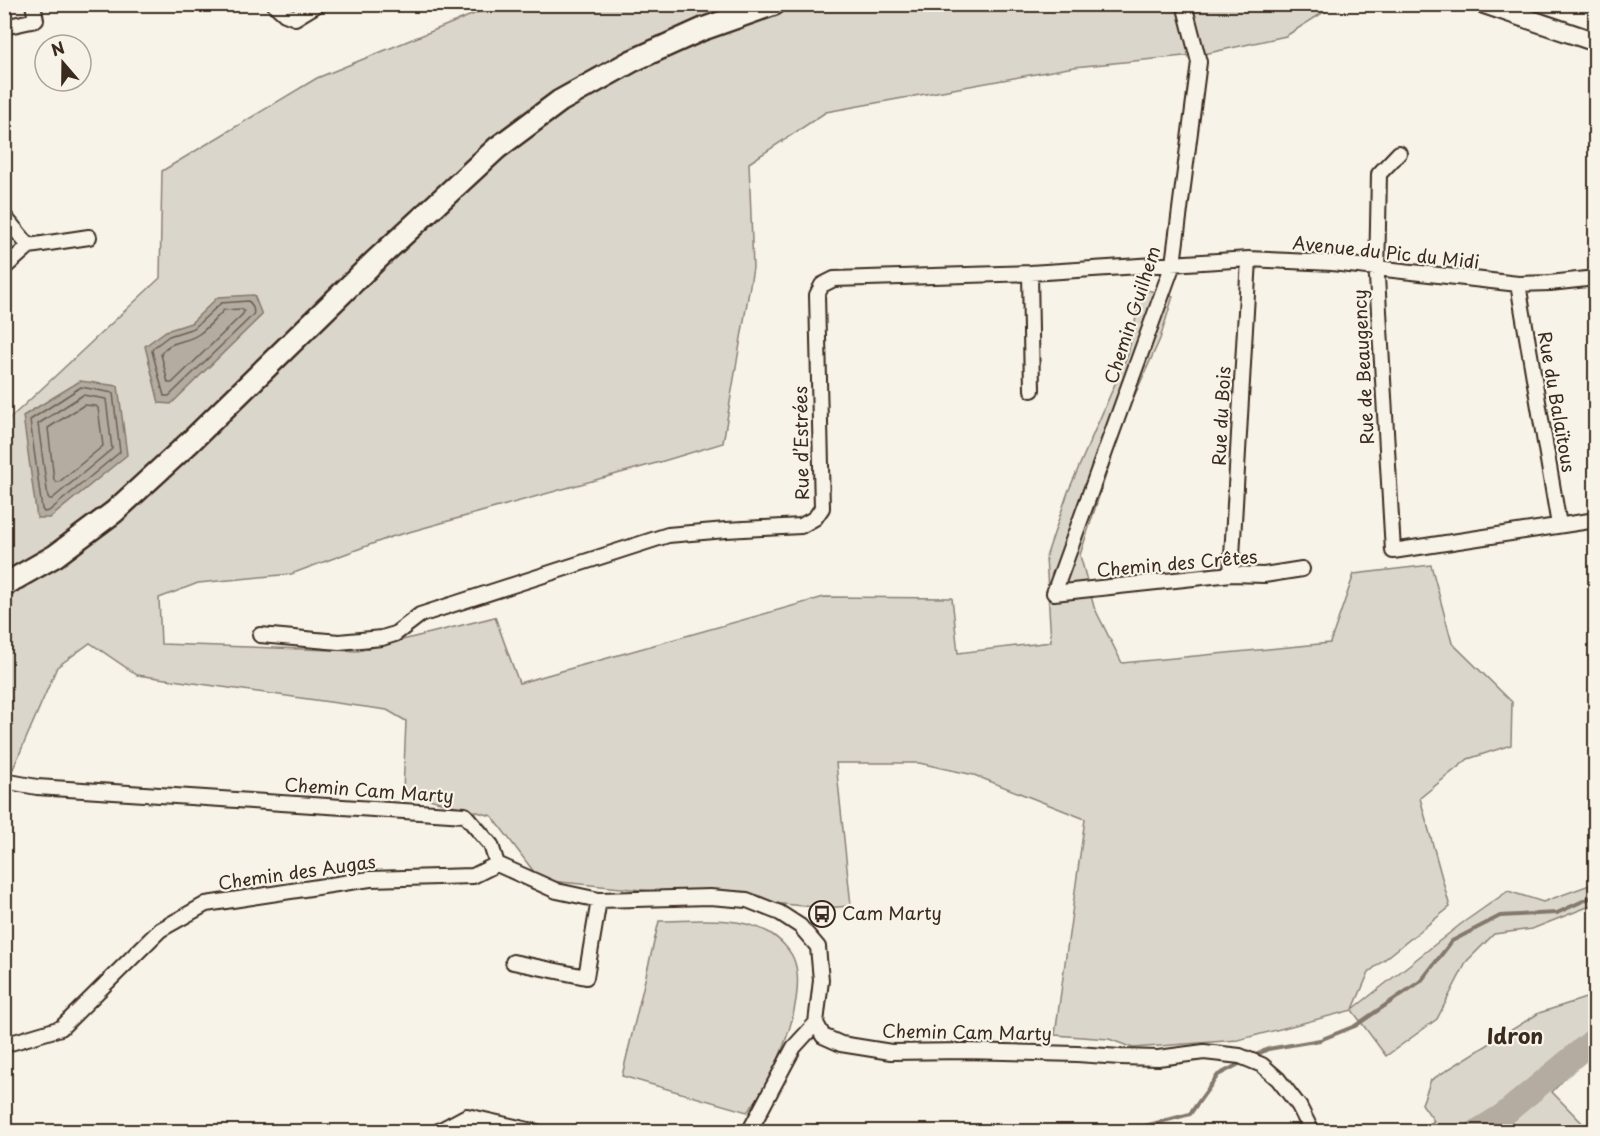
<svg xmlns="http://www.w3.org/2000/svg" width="1600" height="1136" font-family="'Playpen Sans',sans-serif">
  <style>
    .green { fill: #dbd6cb; stroke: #8b8074; stroke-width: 1.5 }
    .water { fill: #b4aca0; stroke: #84786c; stroke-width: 1.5 }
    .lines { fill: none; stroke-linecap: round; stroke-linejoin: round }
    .shore { stroke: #6b5e52; stroke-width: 1.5 }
    .stream { stroke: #84786c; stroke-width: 4 }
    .river { stroke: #b4aca0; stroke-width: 24 }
    .street-casing { stroke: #3b2a1e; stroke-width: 18 }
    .secondary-casing { stroke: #3b2a1e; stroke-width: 22 }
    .primary-casing { stroke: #3b2a1e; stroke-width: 26 }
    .street { stroke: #f7f3e8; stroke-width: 14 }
    .secondary { stroke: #f7f3e8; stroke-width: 18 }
    .primary { stroke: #f7f3e8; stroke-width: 21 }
    .labels { text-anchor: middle; stroke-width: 4.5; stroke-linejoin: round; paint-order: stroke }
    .street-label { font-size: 18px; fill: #3b2a1e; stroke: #f7f3e8 }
    .poi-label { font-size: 18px; fill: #3b2a1e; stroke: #f7f3e8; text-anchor: start }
    .quarter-label { font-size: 21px; font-weight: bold; fill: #3b2a1e; stroke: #f7f3e8 }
  </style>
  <rect width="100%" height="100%" fill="#f7f3e8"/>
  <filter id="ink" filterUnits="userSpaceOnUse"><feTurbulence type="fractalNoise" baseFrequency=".0167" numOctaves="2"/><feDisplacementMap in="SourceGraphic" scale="12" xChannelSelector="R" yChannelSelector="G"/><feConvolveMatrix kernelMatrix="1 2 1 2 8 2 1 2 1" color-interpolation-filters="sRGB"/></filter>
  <g filter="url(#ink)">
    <!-- green -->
    <path class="green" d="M496,5H1335L1286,36L1204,54L1074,67L826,112L749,163L753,268L723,443L660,462L391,537L291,574L198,583L159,598L161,644L358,651L495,617L519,683L824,597L952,598L958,653L1051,642L1046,557L1068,492L1128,354L1142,289L1173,296L1160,339L1124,419L1080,555L1094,607L1122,663L1330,643L1354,574L1431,565L1452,643L1512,702L1511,745L1468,759L1420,798L1450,907L1369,972L1353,1009L1461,924L1508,891L1543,902L1595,883V904L1532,929L1494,934L1467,961L1437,1019L1386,1056L1352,1010L1238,1040L1133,1048L1109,1039L1055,1035L1085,819L974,775L919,763H836L851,906L824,908L540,880L492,816L403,792L406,721L387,710L137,675L90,643L57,667L13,769L5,768V423L160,278L162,171L317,78Z
      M659,921C694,921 736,915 768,932C779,938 792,951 795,963C807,1001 773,1084 747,1112L622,1076Z
      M1595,995V1047L1552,1092L1590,1131H1418L1434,1121L1422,1104L1431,1080L1539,1013Z"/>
    <!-- water -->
    <path class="water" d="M254,295L262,315L171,404L159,403L145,346L166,331L191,323L218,297Z
      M80,381L118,386L127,455L50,518H37L23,416Z"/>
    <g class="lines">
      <!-- shore -->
      <path class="shore" d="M248,301C252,303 255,311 253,315L169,396H164L152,351L153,348L169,336L194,328L221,303Z
        M241,309L244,311L243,314L172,383H168L161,354C169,340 187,343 199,334C208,328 216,318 224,310Z
        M81,387L113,393L120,452L49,511L44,512L42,509L30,420Z
        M83,395L106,399L112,449L52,499H50L48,497L38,424Z
        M84,405L96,406L98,408L103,446L59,482H56L54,480L48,428Z"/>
      <!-- stream -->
      <path class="stream" d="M1252,1057L1268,1049L1320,1040L1355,1026L1421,981L1452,941L1500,916L1557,913L1596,895
        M1107,1132L1145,1126L1190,1114L1218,1075L1243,1062"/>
      <!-- river -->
      <path class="river" d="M1476,1132L1503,1115L1596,1038"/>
      <defs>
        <path id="street" d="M274,4L285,14L295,18L318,4
          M1184,4L1199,62L1173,264L1054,593L1231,574L1264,575L1302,569
          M4,27L36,20L33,4
          M1399,153L1379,174L1377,277L1393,551L1596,520
          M4,216L29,246
          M4,268L29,246L89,237
          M1030,273L1032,390
          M1518,284L1559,525
          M1231,574L1249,259
          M260,635L339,642L382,638L395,634L420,615L668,535L726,530L801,526L815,518L822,508L817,295L822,285L834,279L1030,273L1249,259L1332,263L1518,284L1550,283L1596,278
          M4,781L37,787L465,815L491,845L497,864L557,891L599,900L710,897L747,900L780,913L800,926L818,947L821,980L816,1023L823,1036L841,1044L891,1052L964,1051L1077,1054L1120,1057L1158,1058L1204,1052L1240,1056L1262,1065L1278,1079L1299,1106L1312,1132
          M513,962L586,977L599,900
          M4,1045L61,1028L160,930L206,904L370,879L473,876L497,864
          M437,1132L467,1116L537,1132
          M749,1132L794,1047L816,1023"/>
        <path id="secondary" d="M1484,4L1596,42"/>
        <path id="primary" d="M4,585L55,556L114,512L189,443L374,262L497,148L560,101L632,61L703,29L774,4"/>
      </defs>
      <!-- street casing -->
      <use href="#street" class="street-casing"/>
      <!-- secondary casing -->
      <use href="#secondary" class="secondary-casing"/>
      <!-- primary casing -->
      <use href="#primary" class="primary-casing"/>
      <!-- street -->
      <use href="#street" class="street"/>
      <!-- secondary -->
      <use href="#secondary" class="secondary"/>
      <!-- primary -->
      <use href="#primary" class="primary"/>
    </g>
  </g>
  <!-- icons -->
  <defs>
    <symbol id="bus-ring" viewBox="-11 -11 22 22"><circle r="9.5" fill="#f7f3e8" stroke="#3b2a1e" stroke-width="1.5"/><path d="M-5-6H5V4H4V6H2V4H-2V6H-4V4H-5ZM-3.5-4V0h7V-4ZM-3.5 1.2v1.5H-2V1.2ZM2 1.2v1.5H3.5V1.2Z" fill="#3b2a1e"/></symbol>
  </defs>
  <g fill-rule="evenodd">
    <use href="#bus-ring" x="807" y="899" width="30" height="30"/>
  </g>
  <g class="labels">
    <!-- street labels -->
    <g class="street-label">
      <text transform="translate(1386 253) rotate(6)" y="6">Avenue du Pic du Midi</text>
      <text transform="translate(1133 315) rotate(-72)" y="6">Chemin Guilhem</text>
      <text transform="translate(1364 367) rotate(-93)" y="6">Rue de Beaugency</text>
      <text transform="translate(1556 402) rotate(80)" y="6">Rue du Balaïtous</text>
      <text transform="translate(1222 416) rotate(-87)" y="6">Rue du Bois</text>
      <text transform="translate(802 443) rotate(-91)" y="6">Rue d’Estrées</text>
      <text transform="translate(1177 564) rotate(-5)" y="6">Chemin des Crêtes</text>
      <text transform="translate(369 791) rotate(4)" y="6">Chemin Cam Marty</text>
      <text transform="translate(297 873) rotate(-8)" y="6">Chemin des Augas</text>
      <text transform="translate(967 1033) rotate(1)" y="6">Chemin Cam Marty</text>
    </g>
    <!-- poi labels -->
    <g class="poi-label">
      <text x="842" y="920">Cam Marty</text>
    </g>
    <!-- quarter labels -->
    <g class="quarter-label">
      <text x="1515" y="1044">Idron</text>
    </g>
  </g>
  <!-- margin -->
  <rect width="1600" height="1136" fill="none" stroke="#f7f3e8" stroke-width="24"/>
  <rect x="12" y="12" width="1576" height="1112" fill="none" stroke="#3b2a1e" stroke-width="2" filter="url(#ink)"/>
  <!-- north arrow -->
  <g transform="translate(63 63) rotate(340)"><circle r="28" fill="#f7f3e8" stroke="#aca397" stroke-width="1.5"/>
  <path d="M0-4.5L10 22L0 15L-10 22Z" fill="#3b2a1e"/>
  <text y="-9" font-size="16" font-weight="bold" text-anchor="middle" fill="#3b2a1e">N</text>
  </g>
</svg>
